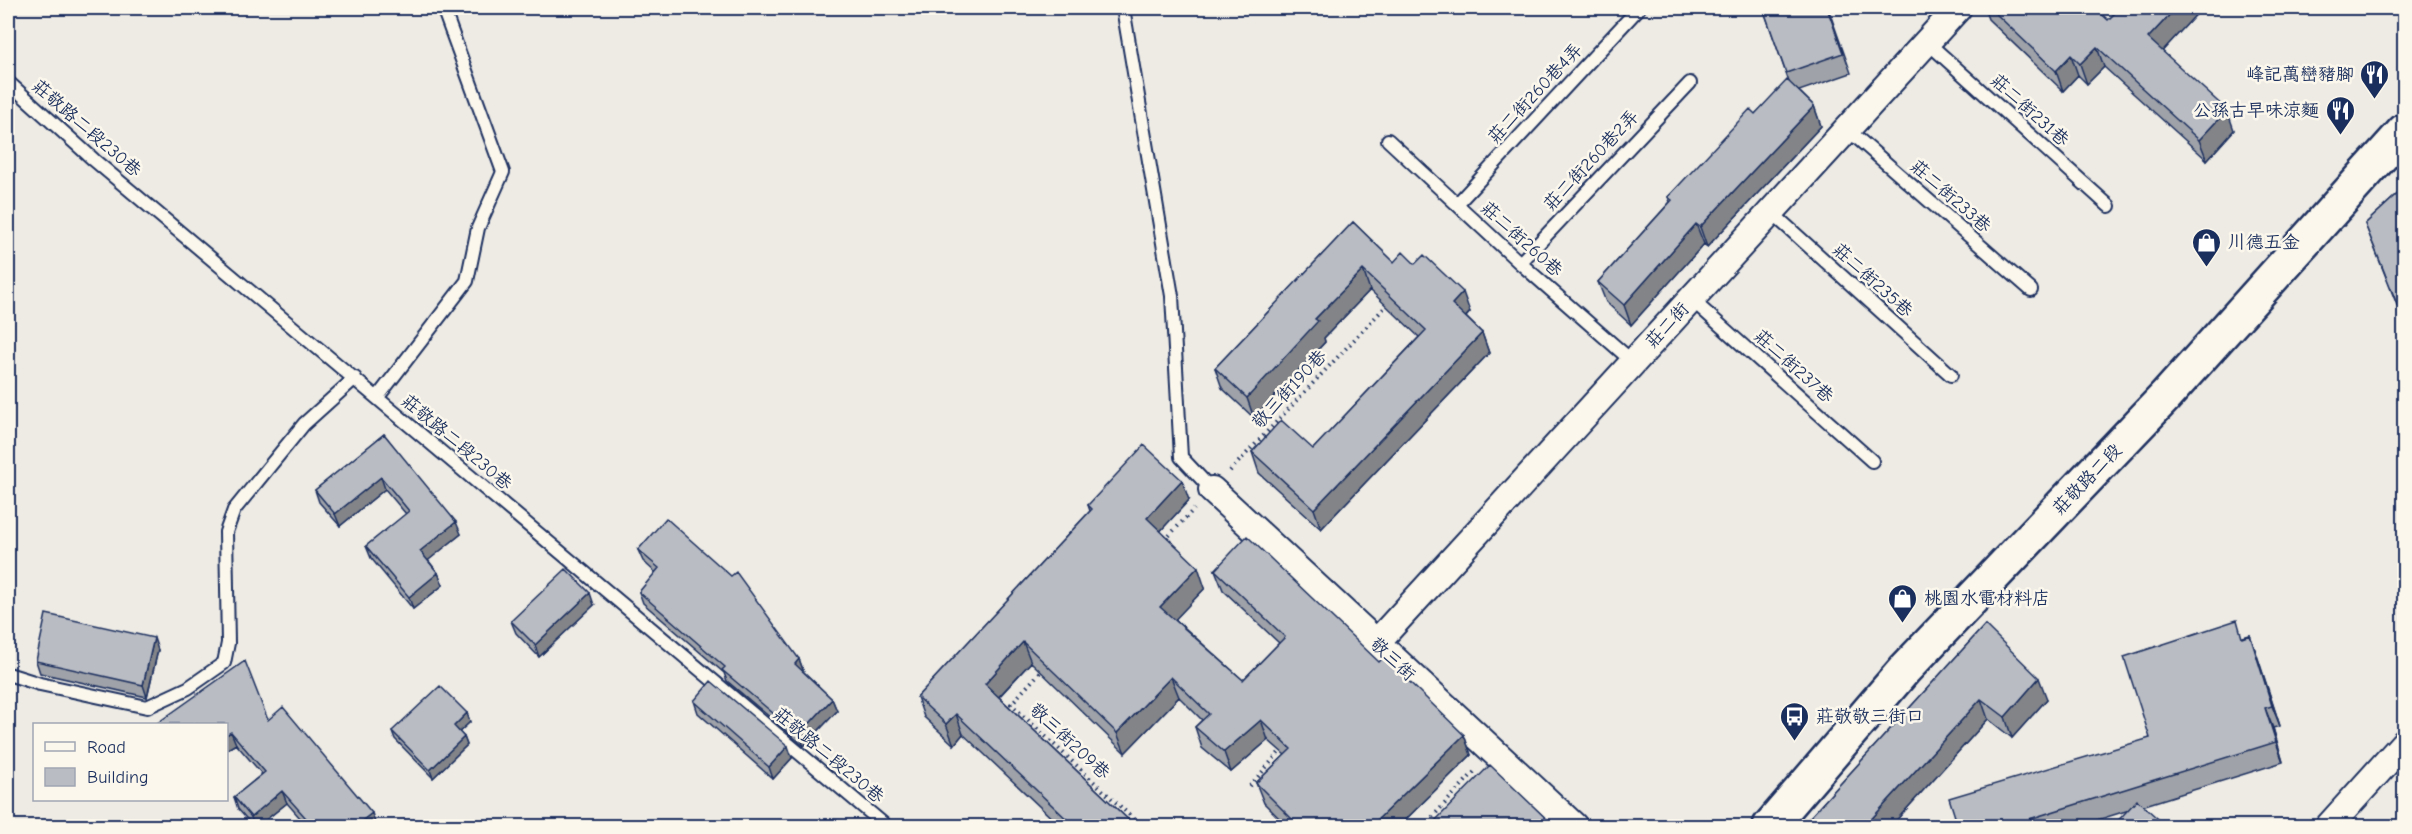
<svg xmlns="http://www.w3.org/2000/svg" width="2412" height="834" font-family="'Comic Neue','LXGW WenKai TC',sans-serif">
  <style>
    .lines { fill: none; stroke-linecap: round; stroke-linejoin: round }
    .lane-casing { stroke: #1b2f5e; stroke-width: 16 }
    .street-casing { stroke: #1b2f5e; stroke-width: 30 }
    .secondary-casing { stroke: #1b2f5e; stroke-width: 38 }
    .path { stroke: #1b2f5e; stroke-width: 4; stroke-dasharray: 1.5 4.5; stroke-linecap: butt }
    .lane { stroke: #fbf7ec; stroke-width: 12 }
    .street { stroke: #fbf7ec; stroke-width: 26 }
    .secondary { stroke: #fbf7ec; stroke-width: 33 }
    .wall { fill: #9fa2a8; stroke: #1b2f5e; stroke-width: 1.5 }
    .shaded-wall { fill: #828488; stroke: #1b2f5e; stroke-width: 1.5 }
    .building { fill: #b9bcc3; stroke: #1b2f5e; stroke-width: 1.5 }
    .labels { text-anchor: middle; stroke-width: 5; stroke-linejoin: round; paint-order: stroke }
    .poi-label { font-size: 18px; fill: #1b2f5e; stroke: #fbf7ec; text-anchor: start }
    .street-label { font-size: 18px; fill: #1b2f5e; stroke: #fbf7ec }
  </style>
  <rect width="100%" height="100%" fill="#eeebe4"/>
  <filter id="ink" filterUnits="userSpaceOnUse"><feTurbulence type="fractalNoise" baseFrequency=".0167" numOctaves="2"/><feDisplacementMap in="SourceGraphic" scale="12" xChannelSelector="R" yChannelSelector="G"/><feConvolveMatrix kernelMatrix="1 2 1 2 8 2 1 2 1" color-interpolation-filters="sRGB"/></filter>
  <g filter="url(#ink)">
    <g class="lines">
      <defs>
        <path id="lane" d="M1123,8L1172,296L1181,457L1212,490
          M1927,42L2109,206
          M8,82L94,160L886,826
          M1847,129L2031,290
          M1388,140L1520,263L1633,362
          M1457,204L1639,8
          M1771,212L1951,375
          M1520,263L1690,83
          M1691,299L1872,461
          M377,398L467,281L478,228L503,172L443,8
          M8,674L40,684L147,707L188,688L224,663L228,643L226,532L234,510L304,424L355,378"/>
        <path id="street" d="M1212,490L1574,826
          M1376,643L1958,8
          M2329,826L2404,743"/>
        <path id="secondary" d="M1770,826L1905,669L2165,397L2404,131"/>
      </defs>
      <!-- lane casing -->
      <use href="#lane" class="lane-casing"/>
      <!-- street casing -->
      <use href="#street" class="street-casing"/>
      <!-- secondary casing -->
      <use href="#secondary" class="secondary-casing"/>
      <!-- path -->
      <path class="path" d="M1230,471L1386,306
        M1165,540L1194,509
        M1044,668L1011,704L1141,826
        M1250,786L1283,748
        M1424,826L1477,769"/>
      <!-- lane -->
      <use href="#lane" class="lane"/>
      <!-- street -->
      <use href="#street" class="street"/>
      <!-- secondary -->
      <use href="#secondary" class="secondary"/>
    </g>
    <!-- wall -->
    <path class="wall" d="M1763,8H1828L1851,73L1799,91L1814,106L1821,126L1707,247L1704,244L1631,325L1606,302L1598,282L1670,202L1668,197L1755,114L1789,82Z
      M1984,8H2095L2108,20L2120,8H2202L2162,51L2234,130L2207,160L2104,67L2087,84L2078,75L2063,91L1988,19Z
      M2404,188V323L2365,224Z
      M1353,222L1394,262L1415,264L1470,312L1466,317L1482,333L1489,353L1321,529L1259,473L1252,452L1313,449L1419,337L1370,290L1324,338L1325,342L1254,418L1222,388L1215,368Z
      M384,434L461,534L428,560L438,573L443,585L413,609L371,558L366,546L406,514L385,489L340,526L319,502L315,490Z
      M1189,500L1160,531L1205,588L1175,619L1243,680L1279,643L1223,590L1215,570L1379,662L1464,735L1471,755L1399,826H1287L1264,803L1256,783L1285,755L1268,740L1231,772L1202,748L1195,727L1202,720L1179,697L1125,753L1031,662L999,697L1135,826H1060L963,734L954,745L924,717L917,697L1090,511L1088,505Z
      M638,550L799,659L803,670V671L832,699L837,711L804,746L727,681L724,673L643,603L639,592L656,573L643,561Z
      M594,605L539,657L516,633L511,621Z
      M1985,625L2047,699L2012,738L1988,719L1891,826H1802Z
      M2250,635L2280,726L2273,728L2283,762L2078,826H1958L2150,738L2243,637Z
      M158,650L147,697L40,673L36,661Z
      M694,701L792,758L773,779L698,713Z
      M467,713L470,722L459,732L464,737L467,745L433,778L395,739L392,731Z
      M268,720L376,825L374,826H307L287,803L258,826H253L238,809L234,797L262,774L236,744L226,750V724Z"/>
    <!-- shaded-wall -->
    <path class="shaded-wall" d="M2176,8H2202L2155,59L2148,38Z
      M2097,47L2104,67L2087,84L2080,64Z
      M2071,55L2078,75L2063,91L2056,71Z
      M1814,106L1821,126L1707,247L1700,227Z
      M2227,110L2234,130L2207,160L2199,140Z
      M1696,224L1704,244L1631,325L1624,305Z
      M1363,270L1370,290L1324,338L1325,342L1254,418L1247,398L1315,319Z
      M1463,292L1470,312L1459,324L1452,304Z
      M1482,333L1489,353L1321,529L1314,509Z
      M381,477L385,489L340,526L335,514Z
      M1182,480L1189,500L1154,538L1147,518Z
      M456,522L461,534L425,563L420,551Z
      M1198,567L1205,588L1168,627L1160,607Z
      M438,573L443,585L413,609L409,597Z
      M590,593L594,605L539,657L535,645Z
      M2250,635L2257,655L2280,726L2272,706Z
      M154,638L158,650L147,697L143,685Z
      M1023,642L1031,662L992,704L985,684Z
      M799,659L803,670L799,676L795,664Z
      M1171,677L1179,697L1125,753L1117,733Z
      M2039,678L2047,699L2012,738L2005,717Z
      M832,699L837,711L804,746L799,735Z
      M1981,699L1988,719L1891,826H1865Z
      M2265,708L2273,728L2283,762L2276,742Z
      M467,713L470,722L457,734L454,726Z
      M956,714L963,734L954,745L946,724Z
      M1261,720L1268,740L1231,772L1224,752Z
      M231,732L236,744L226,750V735Z
      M1464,735L1471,755L1399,826H1371Z
      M464,737L467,745L433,778L430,770Z
      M788,746L792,758L773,779L769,767Z
      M282,791L287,803L258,826H254L251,817Z
      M372,813L376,825L374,826H355Z"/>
    <!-- building -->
    <path class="building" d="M1763,8H1827L1843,53L1786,73Z
      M1990,8H2095L2108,20L2120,8H2176L2148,38L2227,110L2199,140L2097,47L2080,64L2071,55L2056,71Z
      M1787,80L1814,106L1700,227L1696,224L1624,305L1598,282L1672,200L1668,197L1697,166L1750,109L1755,114Z
      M2404,188V321L2365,224Z
      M1353,222L1394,262L1403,252L1415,264L1424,255L1463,292L1452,304L1482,333L1314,509L1252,452L1281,420L1313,449L1426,330L1363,270L1315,319L1318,321L1247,398L1215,368Z
      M384,434L456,522L420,551L438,573L409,597L366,546L409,511L381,477L335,514L315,490Z
      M1144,445L1182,480L1147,518L1198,567L1160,607L1243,680L1285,637L1215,570L1247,536L1379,662L1384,657L1464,735L1371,826H1299L1256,783L1291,749L1261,720L1224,752L1195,727L1209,714L1171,677L1117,733L1023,642L985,684L1135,826H1074L956,714L946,724L917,697L1092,509L1088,505Z
      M666,518L731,576L736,572L799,659L795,664L832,699L799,735L722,670L725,667L639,592L659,568L638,550Z
      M566,569L590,593L535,645L511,621Z
      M46,614L154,638L143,685L36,661Z
      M2237,620L2242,638L2250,635L2272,706L2265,708L2276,742L2007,826H1958L1949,798L2150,738L2124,657Z
      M1985,625L2039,678L2005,717L1981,699L1865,826H1802Z
      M245,661L268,720L283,707L372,813L355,826H313L282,791L251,817L234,797L265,772L231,732L226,735V724H156Z
      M711,681L788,746L769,767L694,701Z
      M440,686L467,713L454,726L464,737L430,770L392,731Z
      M1490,765L1554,826H1430Z
      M2137,800L2166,826H2113Z"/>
  </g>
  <!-- icons -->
  <defs>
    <symbol id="restaurant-pin" viewBox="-11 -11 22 30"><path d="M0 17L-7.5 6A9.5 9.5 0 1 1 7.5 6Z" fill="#1b2f5e" stroke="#fbf7ec"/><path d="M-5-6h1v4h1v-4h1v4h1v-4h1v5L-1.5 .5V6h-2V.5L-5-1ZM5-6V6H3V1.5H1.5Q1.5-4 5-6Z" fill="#fff"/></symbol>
    <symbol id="shop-pin" viewBox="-11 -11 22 30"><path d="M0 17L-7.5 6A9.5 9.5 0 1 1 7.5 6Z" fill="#1b2f5e" stroke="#fbf7ec"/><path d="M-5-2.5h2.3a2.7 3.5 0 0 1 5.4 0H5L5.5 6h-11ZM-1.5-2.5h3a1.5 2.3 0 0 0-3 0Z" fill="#fff"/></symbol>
    <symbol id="bus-pin" viewBox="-11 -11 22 30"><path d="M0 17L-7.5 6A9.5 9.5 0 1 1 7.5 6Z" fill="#1b2f5e" stroke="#fbf7ec"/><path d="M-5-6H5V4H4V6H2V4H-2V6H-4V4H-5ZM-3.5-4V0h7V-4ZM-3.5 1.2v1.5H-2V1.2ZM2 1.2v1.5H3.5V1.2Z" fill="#fff"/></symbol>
  </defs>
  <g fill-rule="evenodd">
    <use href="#restaurant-pin" x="2358" y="58" width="33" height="45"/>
    <use href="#restaurant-pin" x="2324" y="94" width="33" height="45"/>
    <use href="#shop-pin" x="2190" y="226" width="33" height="45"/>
    <use href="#shop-pin" x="1886" y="582" width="33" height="45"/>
    <use href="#bus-pin" x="1778" y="700" width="33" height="45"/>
  </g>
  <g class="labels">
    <!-- poi labels -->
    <g class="poi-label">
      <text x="2354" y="80" text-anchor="end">峰記萬巒豬腳</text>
      <text x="2319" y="116" text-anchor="end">公孫古早味涼麵</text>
      <text x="2228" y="248">川德五金</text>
      <text x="1924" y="604">桃園水電材料店</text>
      <text x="1816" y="722">莊敬敬三街口</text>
    </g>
    <!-- street labels -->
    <g class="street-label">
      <text transform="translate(1535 93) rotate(-47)" y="6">莊二街260巷4弄</text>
      <text transform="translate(2030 110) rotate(42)" y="6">莊二街231巷</text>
      <text transform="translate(87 128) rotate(41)" y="6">莊敬路二段230巷</text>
      <text transform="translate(1591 160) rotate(-47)" y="6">莊二街260巷2弄</text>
      <text transform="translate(1951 196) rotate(41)" y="6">莊二街233巷</text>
      <text transform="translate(1522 239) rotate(42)" y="6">莊二街260巷</text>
      <text transform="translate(1873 280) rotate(42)" y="6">莊二街235巷</text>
      <text transform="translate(1667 325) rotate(-47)" y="6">莊二街</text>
      <text transform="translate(1794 366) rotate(42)" y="6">莊二街237巷</text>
      <text transform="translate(1289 389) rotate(-47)" y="6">敬三街190巷</text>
      <text transform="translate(457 442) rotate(40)" y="6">莊敬路二段230巷</text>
      <text transform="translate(2087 479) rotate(-46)" y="6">莊敬路二段</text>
      <text transform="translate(1393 659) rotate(43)" y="6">敬三街</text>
      <text transform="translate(1070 741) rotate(43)" y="6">敬三街209巷</text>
      <text transform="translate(829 755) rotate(40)" y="6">莊敬路二段230巷</text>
    </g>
  </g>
  <!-- margin -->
  <rect width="2412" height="834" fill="none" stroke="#fbf7ec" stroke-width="30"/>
  <rect x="15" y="15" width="2382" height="804" fill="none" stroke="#1b2f5e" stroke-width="2" filter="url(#ink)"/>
  <!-- legend -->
  <rect x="33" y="723" width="195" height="78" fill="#fbf7ec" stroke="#a1a7b3" stroke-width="1.5"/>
  <rect x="45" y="742" width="30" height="9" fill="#fbf7ec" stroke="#a1a7b3" stroke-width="1.5"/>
  <text x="87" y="753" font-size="18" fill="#1b2f5e">Road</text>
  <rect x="45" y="768" width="30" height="18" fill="#b9bcc3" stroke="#a1a7b3" stroke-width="1.5"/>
  <text x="87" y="783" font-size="18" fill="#1b2f5e">Building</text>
</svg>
